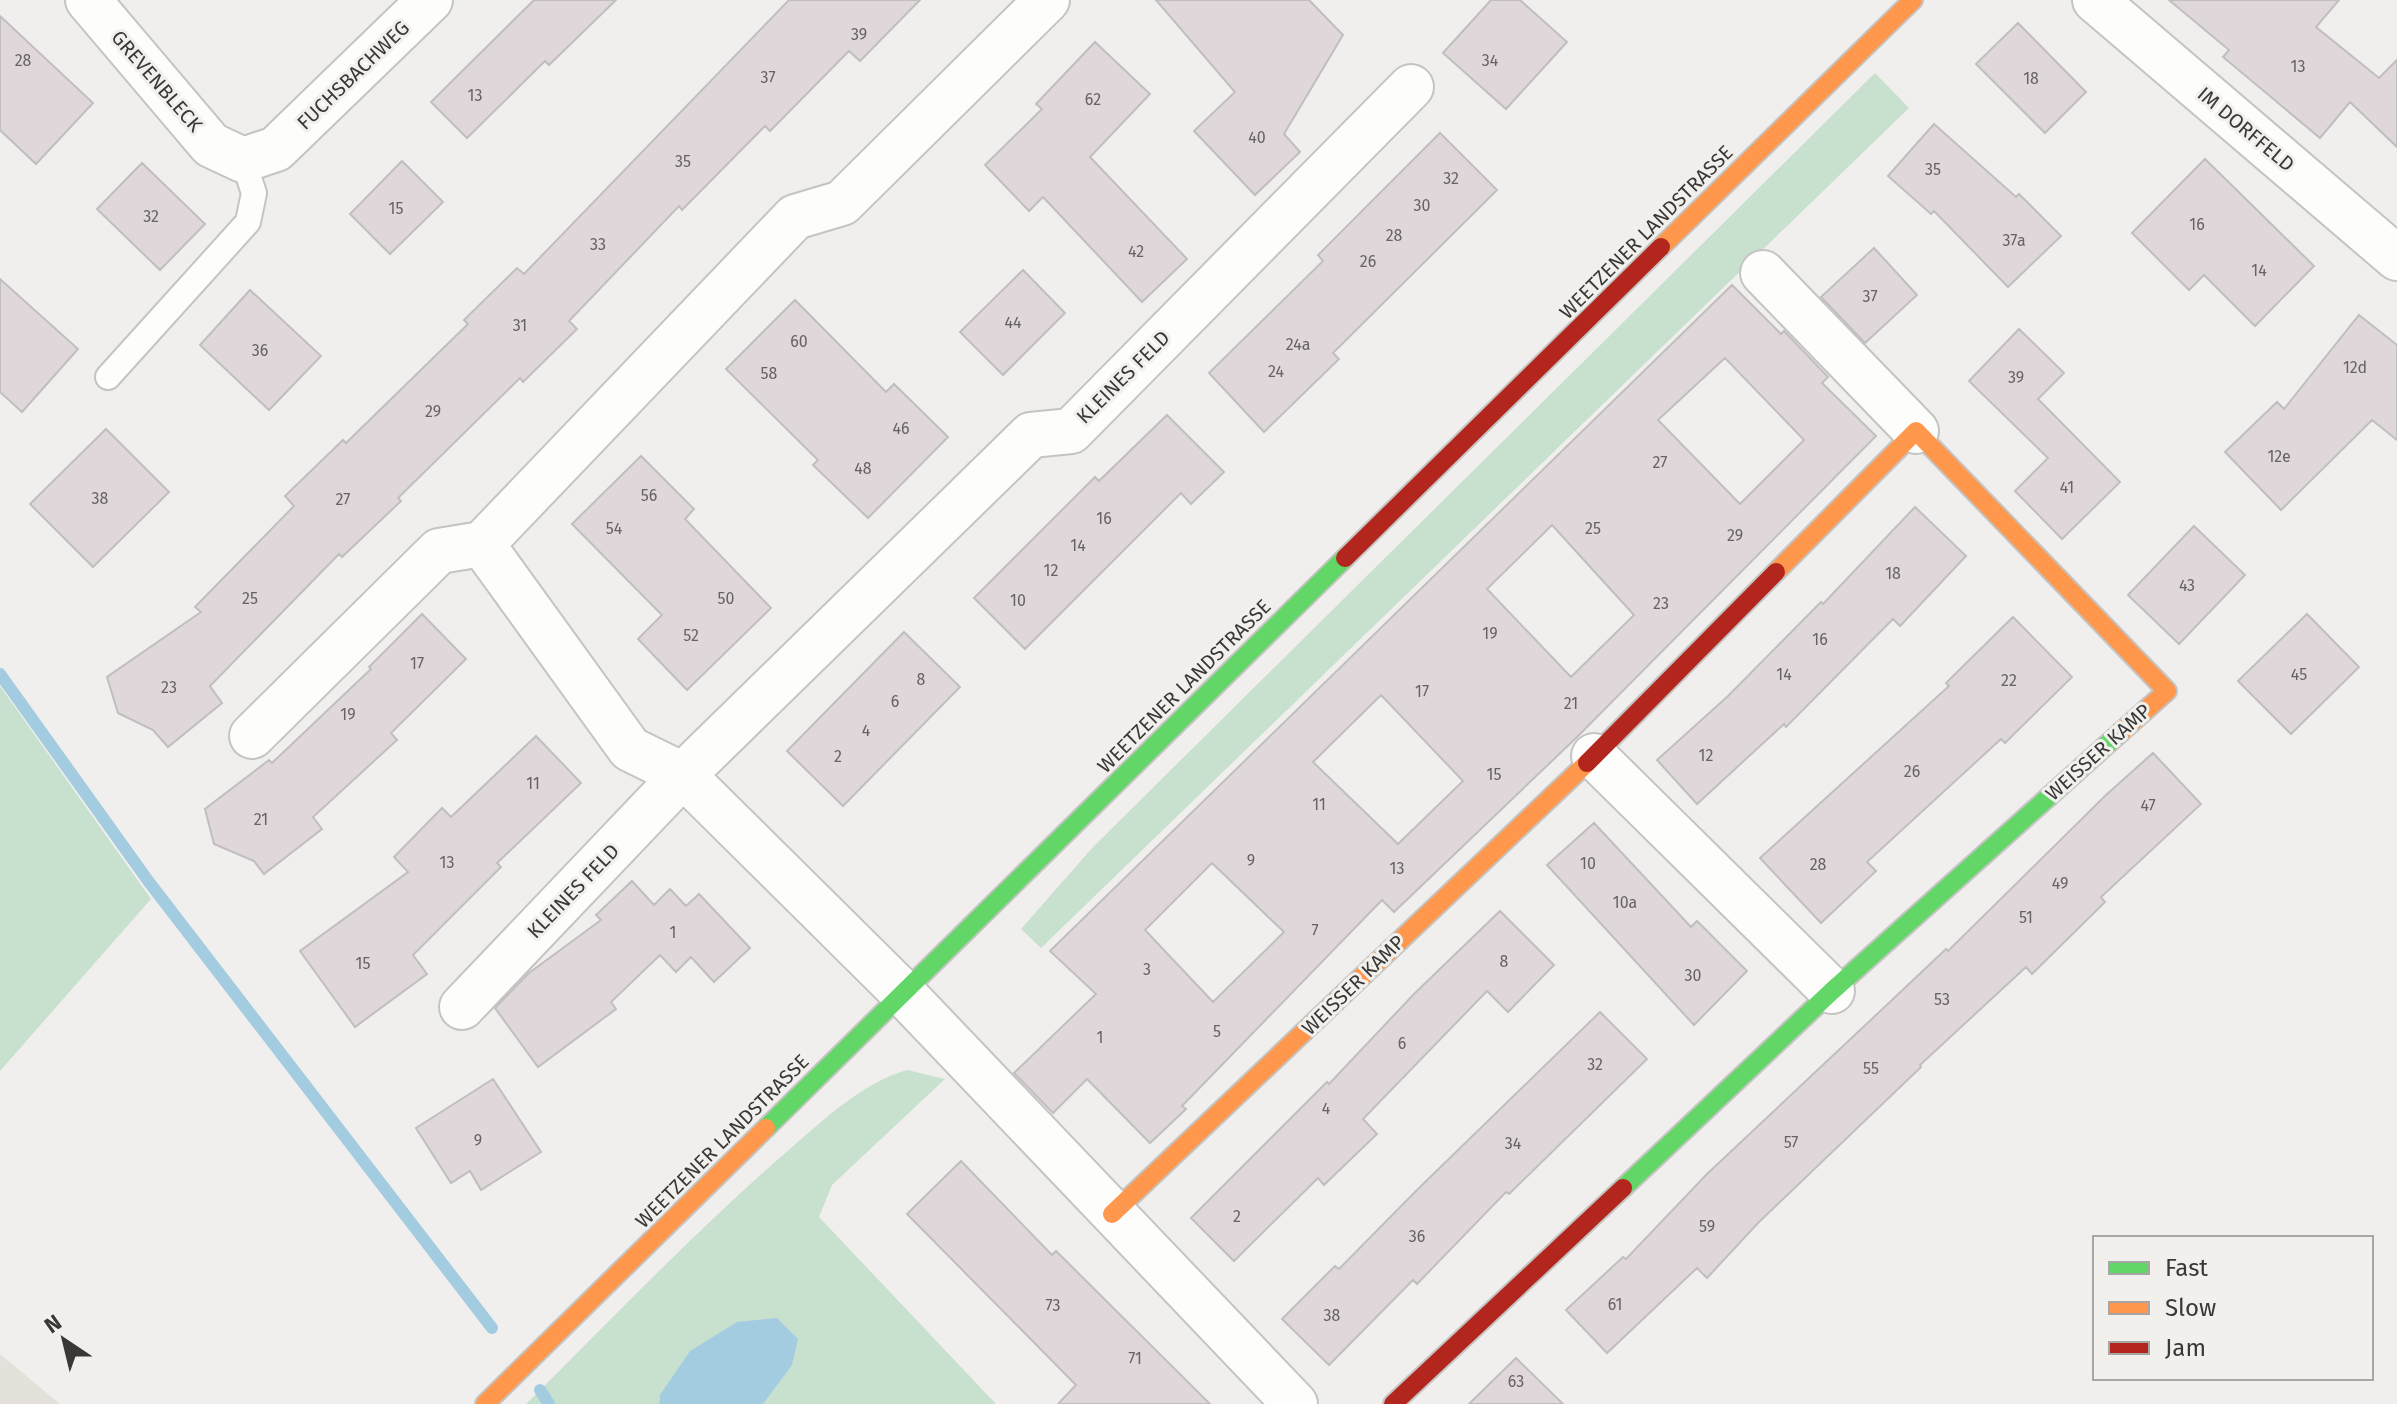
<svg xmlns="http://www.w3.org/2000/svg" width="2397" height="1404" font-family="'Fira Sans',sans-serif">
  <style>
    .built { fill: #e4e0da }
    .green { fill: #c8e0ce }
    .water { fill: #a4cce0 }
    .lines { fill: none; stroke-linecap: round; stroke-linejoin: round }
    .stream { stroke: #a4cce0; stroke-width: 12 }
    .building { fill: #e0d7da; stroke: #c0bebe; stroke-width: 2; fill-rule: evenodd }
    .lane-casing { stroke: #c4c4c2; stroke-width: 28 }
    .street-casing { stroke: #c4c4c2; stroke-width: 48 }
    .fast-casing { stroke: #c4c4c2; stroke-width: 22 }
    .slow-casing { stroke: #c4c4c2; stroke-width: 22 }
    .jam-casing { stroke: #c4c4c2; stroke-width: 22 }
    .lane { stroke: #fdfdfc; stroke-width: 24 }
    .street { stroke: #fdfdfc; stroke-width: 44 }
    .fast { stroke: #63d668; stroke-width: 18 }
    .slow { stroke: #ff974d; stroke-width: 18 }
    .jam { stroke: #b3261e; stroke-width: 18 }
    .labels { text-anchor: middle; stroke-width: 6; stroke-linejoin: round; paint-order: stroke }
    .number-label { font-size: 16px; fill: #666363 }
    .street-label { font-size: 20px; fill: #393837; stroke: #f2f0ec }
  </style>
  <rect width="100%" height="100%" fill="#f1efed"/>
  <!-- built -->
  <path class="built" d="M0,1354L60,1404H0Z"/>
  <!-- green -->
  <path class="green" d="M1875,73L1909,108L1041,948L1021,929L1093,847Z
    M0,686L151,899L0,1071Z
    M907,1070L945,1079L832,1185L819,1217L996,1404H763L771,1391L660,1395L659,1404H526C613,1318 698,1228 791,1148C826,1118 862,1083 907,1070Z"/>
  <!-- water -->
  <path class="water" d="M777,1318L798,1339L792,1365L763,1404H659L660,1395L690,1351L737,1322Z"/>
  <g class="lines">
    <!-- stream -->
    <path class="stream" d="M0,674L149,882L492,1328
      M540,1390L549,1404"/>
  </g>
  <!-- building -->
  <path class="building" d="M534,0H616L549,65L545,61L467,138L431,102Z
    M789,0H920L860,61L849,51L770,131L765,126L682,210L679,206L569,321L577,329L523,382L520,378L398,498L401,501L342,557L339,554L210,686L222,703L168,747L153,730L118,713L107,677L201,612L195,607L294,506L285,496L343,440L346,443L468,324L464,320L517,268L524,274Z
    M1156,0H1309L1343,35L1284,134L1300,152L1255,195L1194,131L1235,92Z
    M1491,0H1520L1567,42L1506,109L1443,53Z
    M2169,0H2339L2316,27L2379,78L2397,60V147L2350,102L2320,138L2223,57L2229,50Z
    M0,16L93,103L36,164L0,130Z
    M2018,23L2086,92L2045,133L1976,64Z
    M1095,42L1150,94L1090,157L1187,259L1142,302L1043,197L1029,211L985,165L1042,109L1036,104Z
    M1934,124L2016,197L2019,194L2061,236L2008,287L1934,211L1931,214L1888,176Z
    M1440,133L1497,190L1333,353L1339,359L1264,432L1209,373L1323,261L1318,255Z
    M2205,159L2314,266L2255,326L2204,275L2189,290L2132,233Z
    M402,161L443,202L390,254L350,214Z
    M142,163L205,224L160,270L97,209Z
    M1874,248L1917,295L1865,343L1821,297Z
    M1023,270L1065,313L1003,375L960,332Z
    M0,279L78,349L22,412L0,392Z
    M1732,285L1781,334L1784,331L1828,377L1822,383L1876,436L1576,738L1394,912L1382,900L1182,1106L1186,1109L1150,1143L1087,1079L1053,1113L1014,1073L1096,994L1050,951ZM1725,358L1804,440L1740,504L1658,420ZM1552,525L1634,615L1571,677L1487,589ZM1381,695L1463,781L1398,844L1313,762ZM1212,863L1284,932L1213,1002L1145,930Z
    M250,290L321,356L269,410L200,345Z
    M795,300L886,392L894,384L948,437L868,518L813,465L818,460L726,369Z
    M2359,315L2397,345V440L2372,420L2281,510L2225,452L2277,402L2284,409Z
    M2019,329L2064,373L2038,399L2120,482L2062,539L2015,491L2048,458L1969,381Z
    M1167,415L1224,472L1191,504L1181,493L1025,649L974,598L1095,477L1099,481Z
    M106,429L169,492L93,567L30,504Z
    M641,456L694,509L685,519L771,608L687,690L638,639L662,615L572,524Z
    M1915,507L1966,556L1900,626L1893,619L1786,727L1784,724L1697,804L1657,760L1728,696L1821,602L1823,604Z
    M2194,526L2245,575L2179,644L2128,595Z
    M422,614L466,659L391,733L397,740L313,817L322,829L264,874L254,861L214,844L205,809L269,760L272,763L371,669L369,667Z
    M2307,614L2359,667L2291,734L2238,681Z
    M2013,617L2072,677L2005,743L2001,739L1867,862L1876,871L1821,923L1760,858L1949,686L1946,683Z
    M904,632L960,687L843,806L787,751Z
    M536,736L581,783L497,863L501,867L413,955L427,974L355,1027L300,951L408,872L394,857L442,808L451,817Z
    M2153,753L2201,804L2101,897L2105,902L2032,974L2026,967L1920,1065L1921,1067L1758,1223L1707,1278L1697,1268L1607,1353L1566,1310L1623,1257L1626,1259L1707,1174L1892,1000L1946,949L1948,951L2106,795Z
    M1594,823L1691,927L1697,921L1747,971L1694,1025L1547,865Z
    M632,881L654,905L670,889L686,906L699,894L750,948L714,982L691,957L676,972L660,955L611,1002L616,1009L538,1067L495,1008L529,973L601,920L596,915Z
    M1500,911L1554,965L1508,1012L1487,991L1363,1119L1377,1134L1324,1185L1318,1178L1234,1261L1191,1218L1327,1082L1329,1084L1414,994Z
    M1600,1012L1647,1059L1509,1194L1506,1192L1417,1284L1413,1280L1329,1365L1282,1319L1335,1266L1339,1269L1418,1189Z
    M493,1079L541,1152L481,1190L470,1171L451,1183L416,1128Z
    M961,1161L1052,1255L1056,1251L1210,1404H1058L1076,1385L907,1214Z
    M1516,1358L1563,1404H1469Z"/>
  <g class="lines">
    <defs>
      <path id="lane" d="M108,377L248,222L254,193L243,160"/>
      <path id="street" d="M88,0L211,145L243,160L276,149L430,0
        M1047,0L842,203L795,217L482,544L630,749L683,775L903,993L1295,1404
        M2095,0L2397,258
        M1763,273L1916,431
        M252,736L439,551L482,544
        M1594,756L1832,991
        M462,1007L683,775L1031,435L1071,431L1411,87"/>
      <path id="fast" d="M766,1128L1345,558
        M1623,1188L1832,991L2121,732"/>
      <path id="slow" d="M1661,247L1913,0
        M1776,572L1916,431L2167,691L2121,732
        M1112,1214L1587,763
        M485,1404L766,1128"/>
      <path id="jam" d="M1345,558L1661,247
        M1587,763L1776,572
        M1393,1404L1623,1188"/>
    </defs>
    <!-- lane casing -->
    <use href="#lane" class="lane-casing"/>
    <!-- street casing -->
    <use href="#street" class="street-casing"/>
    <!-- fast casing -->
    <use href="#fast" class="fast-casing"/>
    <!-- slow casing -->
    <use href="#slow" class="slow-casing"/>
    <!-- jam casing -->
    <use href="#jam" class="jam-casing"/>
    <!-- lane -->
    <use href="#lane" class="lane"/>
    <!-- street -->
    <use href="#street" class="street"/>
    <!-- fast -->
    <use href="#fast" class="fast"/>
    <!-- slow -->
    <use href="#slow" class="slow"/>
    <!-- jam -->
    <use href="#jam" class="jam"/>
  </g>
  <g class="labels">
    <!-- number labels -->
    <g class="number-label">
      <text x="859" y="40">39</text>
      <text x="23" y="66">28</text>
      <text x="1490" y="66">34</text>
      <text x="2298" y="72">13</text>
      <text x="768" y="83">37</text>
      <text x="2031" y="84">18</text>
      <text x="475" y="101">13</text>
      <text x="1093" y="105">62</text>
      <text x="1257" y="143">40</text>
      <text x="683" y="167">35</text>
      <text x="1933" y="175">35</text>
      <text x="1451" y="184">32</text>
      <text x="1422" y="211">30</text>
      <text x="396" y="214">15</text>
      <text x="151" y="222">32</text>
      <text x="2197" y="230">16</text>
      <text x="1394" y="241">28</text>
      <text x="2014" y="246">37a</text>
      <text x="598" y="250">33</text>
      <text x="1136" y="257">42</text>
      <text x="1368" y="267">26</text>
      <text x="2259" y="276">14</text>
      <text x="1870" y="302">37</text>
      <text x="1013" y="328">44</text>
      <text x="520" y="331">31</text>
      <text x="799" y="347">60</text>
      <text x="1298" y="350">24a</text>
      <text x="260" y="356">36</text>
      <text x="2355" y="373">12d</text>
      <text x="1276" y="377">24</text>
      <text x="769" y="379">58</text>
      <text x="2016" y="383">39</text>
      <text x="433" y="417">29</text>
      <text x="901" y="434">46</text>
      <text x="2279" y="462">12e</text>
      <text x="1660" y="468">27</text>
      <text x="863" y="474">48</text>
      <text x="2067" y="493">41</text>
      <text x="649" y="501">56</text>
      <text x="100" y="504">38</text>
      <text x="343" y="505">27</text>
      <text x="1104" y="524">16</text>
      <text x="614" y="534">54</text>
      <text x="1593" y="534">25</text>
      <text x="1735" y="541">29</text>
      <text x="1078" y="551">14</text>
      <text x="1051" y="576">12</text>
      <text x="1893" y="579">18</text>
      <text x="2187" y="591">43</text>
      <text x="250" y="604">25</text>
      <text x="726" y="604">50</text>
      <text x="1018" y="606">10</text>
      <text x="1661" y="609">23</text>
      <text x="1490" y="639">19</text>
      <text x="691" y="641">52</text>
      <text x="1820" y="645">16</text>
      <text x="417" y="669">17</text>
      <text x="1784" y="680">14</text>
      <text x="2299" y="680">45</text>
      <text x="921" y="685">8</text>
      <text x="2009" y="686">22</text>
      <text x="169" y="693">23</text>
      <text x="1422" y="697">17</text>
      <text x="895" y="707">6</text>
      <text x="1571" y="709">21</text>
      <text x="348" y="720">19</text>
      <text x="866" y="736">4</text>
      <text x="1706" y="761">12</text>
      <text x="838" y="762">2</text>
      <text x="1912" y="777">26</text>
      <text x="1494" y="780">15</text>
      <text x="533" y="789">11</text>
      <text x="1319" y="810">11</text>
      <text x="2148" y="811">47</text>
      <text x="261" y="825">21</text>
      <text x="1251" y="866">9</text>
      <text x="447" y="868">13</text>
      <text x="1588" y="869">10</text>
      <text x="1818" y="870">28</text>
      <text x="1397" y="874">13</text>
      <text x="2060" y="889">49</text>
      <text x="1625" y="908">10a</text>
      <text x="2026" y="923">51</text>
      <text x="1315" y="936">7</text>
      <text x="673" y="938">1</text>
      <text x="1504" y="967">8</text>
      <text x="363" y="969">15</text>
      <text x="1147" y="975">3</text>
      <text x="1693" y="981">30</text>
      <text x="1942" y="1005">53</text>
      <text x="1217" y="1037">5</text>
      <text x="1100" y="1043">1</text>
      <text x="1402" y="1049">6</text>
      <text x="1595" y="1070">32</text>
      <text x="1871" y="1074">55</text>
      <text x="1326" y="1114">4</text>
      <text x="478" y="1146">9</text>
      <text x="1791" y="1148">57</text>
      <text x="1513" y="1149">34</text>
      <text x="1237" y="1222">2</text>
      <text x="1707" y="1232">59</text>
      <text x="1417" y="1242">36</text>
      <text x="1615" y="1310">61</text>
      <text x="1053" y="1311">73</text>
      <text x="1332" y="1321">38</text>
      <text x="1135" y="1364">71</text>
      <text x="1516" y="1387">63</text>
    </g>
    <!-- street labels -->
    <g class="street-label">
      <text transform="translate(353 75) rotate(-44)" y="7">FUCHSBACHWEG</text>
      <text transform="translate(157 81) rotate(49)" y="7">GREVENBLECK</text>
      <text transform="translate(2246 129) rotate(40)" y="7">IM DORFFELD</text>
      <text transform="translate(1646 232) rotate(-45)" y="7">WEETZENER LANDSTRASSE</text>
      <text transform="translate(1123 377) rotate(-45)" y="7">KLEINES FELD</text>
      <text transform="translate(1184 686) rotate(-45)" y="7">WEETZENER LANDSTRASSE</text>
      <text transform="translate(2098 752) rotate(-42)" y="7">WEISSER KAMP</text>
      <text transform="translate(573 891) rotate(-46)" y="7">KLEINES FELD</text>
      <text transform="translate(1353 985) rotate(-44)" y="7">WEISSER KAMP</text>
      <text transform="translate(722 1141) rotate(-45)" y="7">WEETZENER LANDSTRASSE</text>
    </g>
  </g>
  <!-- legend -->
  <rect x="2093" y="1236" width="280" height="144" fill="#f2f0ec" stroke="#a8a6a4" stroke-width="2"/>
  <rect x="2109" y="1262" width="40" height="12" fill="#63d668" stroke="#a8a6a4" stroke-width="2"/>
  <text x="2165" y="1276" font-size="24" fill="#393837">Fast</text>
  <rect x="2109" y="1302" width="40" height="12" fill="#ff974d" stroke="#a8a6a4" stroke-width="2"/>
  <text x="2165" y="1316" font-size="24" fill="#393837">Slow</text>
  <rect x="2109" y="1342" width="40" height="12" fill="#b3261e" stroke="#a8a6a4" stroke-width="2"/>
  <text x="2165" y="1356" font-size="24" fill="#393837">Jam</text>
  <!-- north arrow -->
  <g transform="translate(64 1340) rotate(325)" stroke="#f2f0ec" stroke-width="6" paint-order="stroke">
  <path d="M0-6L14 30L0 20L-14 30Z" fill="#393837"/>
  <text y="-12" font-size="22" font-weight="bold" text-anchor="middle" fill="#393837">N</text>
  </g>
</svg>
